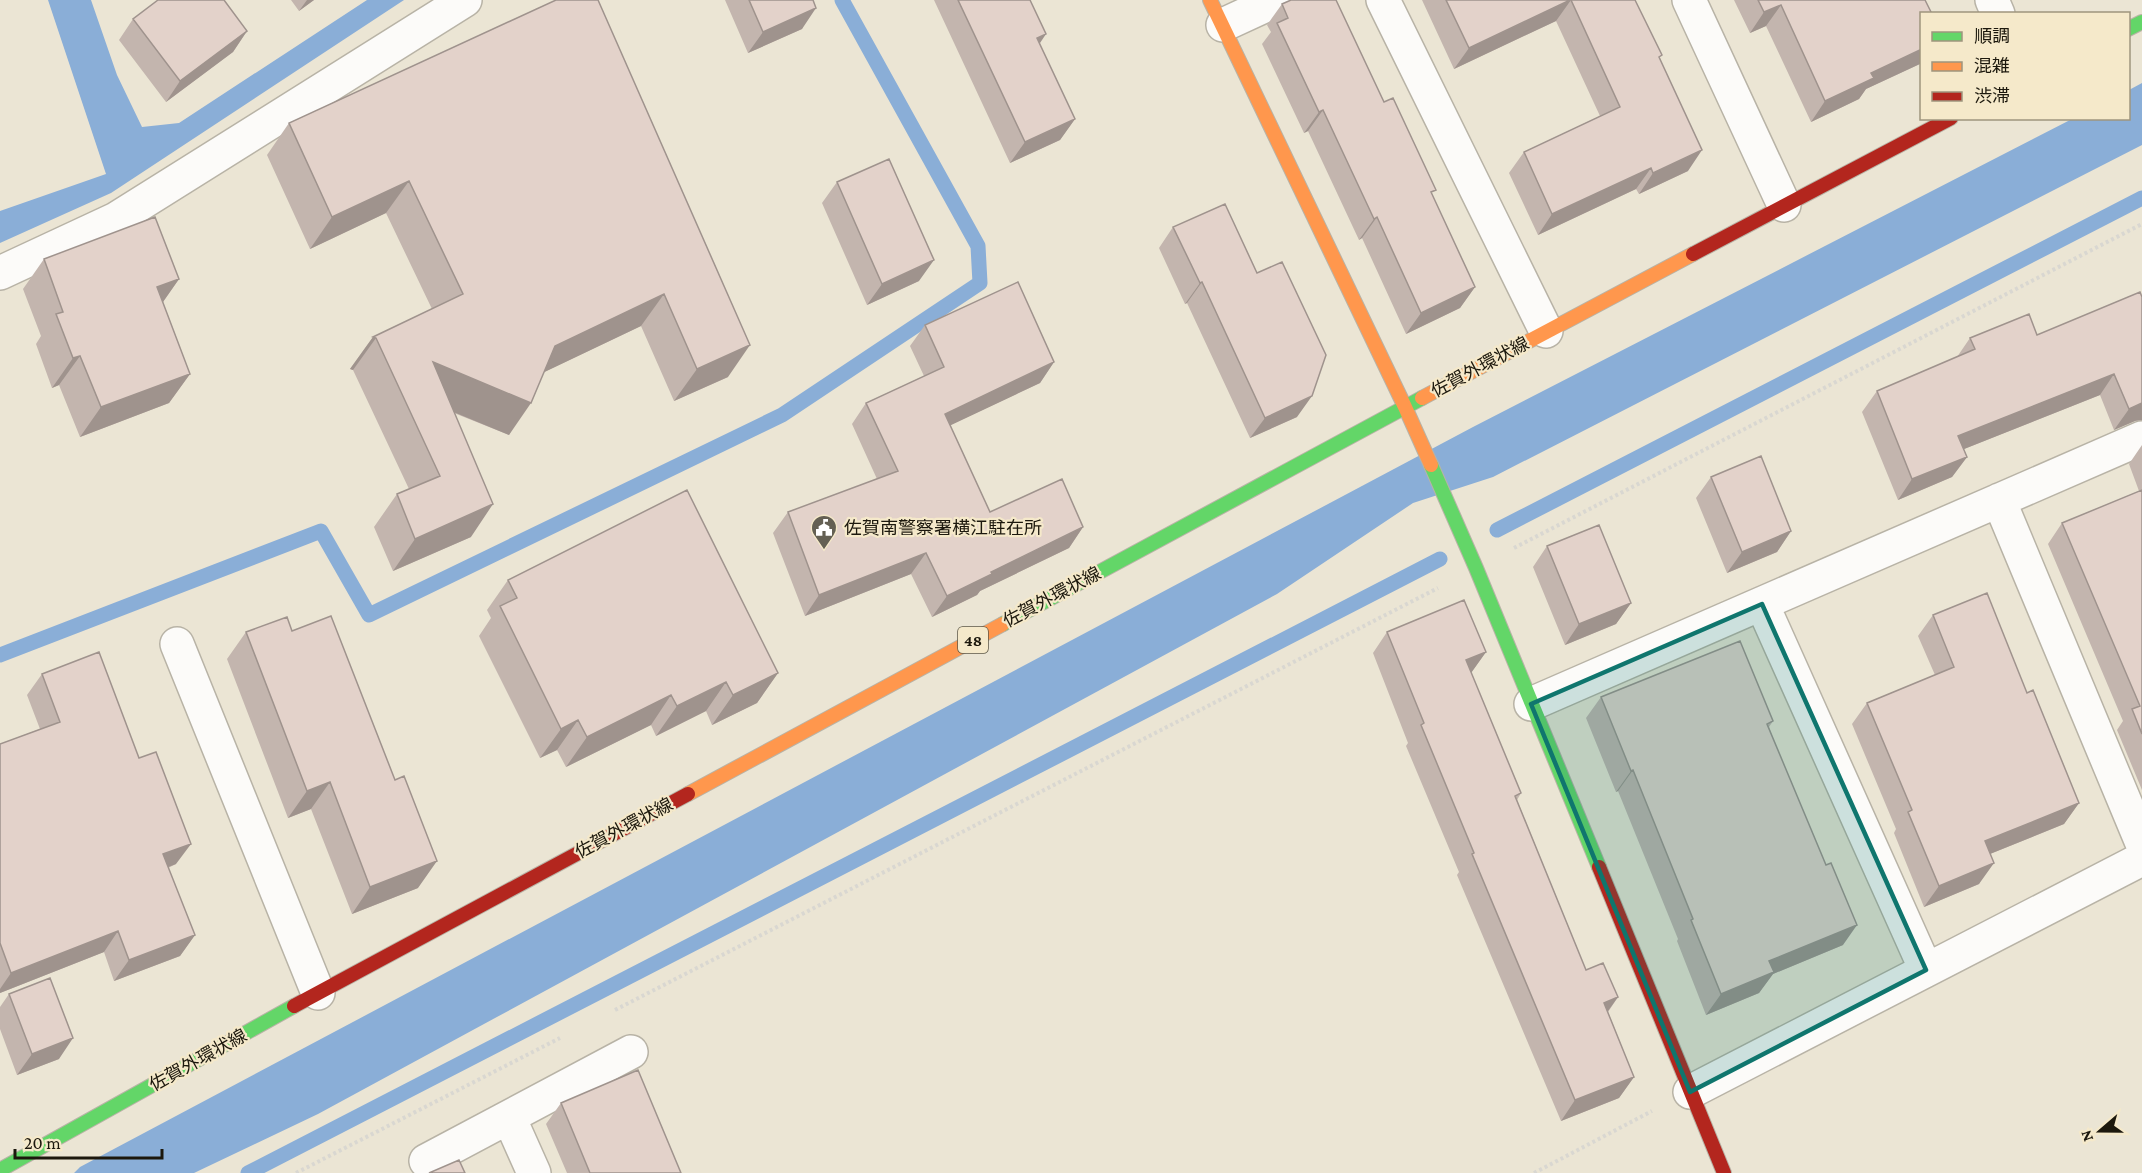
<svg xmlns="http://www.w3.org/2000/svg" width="2142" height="1173" font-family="'Crimson Pro','Noto Sans JP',serif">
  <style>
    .water { fill: #8aaed7 }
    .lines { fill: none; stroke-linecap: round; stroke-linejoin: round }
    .stream { stroke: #8aaed7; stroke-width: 15 }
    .street-casing { stroke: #b8b3a6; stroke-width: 36 }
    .fast-casing { stroke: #b8b3a6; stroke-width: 16 }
    .slow-casing { stroke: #b8b3a6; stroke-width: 16 }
    .jam-casing { stroke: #b8b3a6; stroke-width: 16 }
    .path { stroke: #d9d7d1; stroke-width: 4; stroke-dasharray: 3 3; stroke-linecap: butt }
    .street { stroke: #fcfbf9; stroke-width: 33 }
    .fast { stroke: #63d668; stroke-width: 14 }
    .slow { stroke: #ff974d; stroke-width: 14 }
    .jam { stroke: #b3261e; stroke-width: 14 }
    .wall { fill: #c3b5ae }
    .shaded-wall { fill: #9f938d }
    .building { fill: #e3d2ca; stroke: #9f938d; stroke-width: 1.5 }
    .marked { fill: #0f766e; fill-opacity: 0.2; stroke: #0f766e; stroke-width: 4.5; stroke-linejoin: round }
    .labels { text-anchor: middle; stroke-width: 4.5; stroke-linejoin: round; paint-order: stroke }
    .shield { fill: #f5e9ca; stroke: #5d5746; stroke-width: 1.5 }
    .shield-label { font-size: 16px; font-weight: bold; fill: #1c180d }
    .street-label { font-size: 18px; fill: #1c180d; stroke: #f5e9ca }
    .poi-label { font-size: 18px; fill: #1c180d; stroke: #f5e9ca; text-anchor: start }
  </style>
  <rect width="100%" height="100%" fill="#ebe5d4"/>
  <!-- water -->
  <path class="water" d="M48,0H91L117,75L142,127L179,123L367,0H404L111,193L0,243V211L106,174Z
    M2142,83V145L1493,477L1413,503L1277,594L318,1114L194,1173H74L80,1167L1473,427L2072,119L2128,118L2129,90Z"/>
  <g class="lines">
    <!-- stream -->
    <path class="stream" d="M1497,530L2142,198
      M0,655L321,531L369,615L782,415L980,283L978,246L842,0
      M248,1173L1440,559"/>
    <defs>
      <path id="street" d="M1383,0L1546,331
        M1689,0L1784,205
        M1992,0L1998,14
        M1223,25L1277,0
        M0,273L116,219L465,0
        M1999,500L2142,843
        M1762,604L1926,970
        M177,644L318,993
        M1531,704L2142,438
        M1690,1092L2142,859
        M509,1117L534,1173
        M426,1161L631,1052"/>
      <path id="fast" d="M2128,29L2142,22
        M1431,465L1476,568L1599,867
        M1003,624L1422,398
        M0,1170L294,1006"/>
      <path id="slow" d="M1210,0L1405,407L1431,465
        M1422,398L1693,254
        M688,794L1003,624"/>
      <path id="jam" d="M1693,254L1951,118
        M1599,867L1724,1173
        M294,1006L688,794"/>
    </defs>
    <!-- street casing -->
    <use href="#street" class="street-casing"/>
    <!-- fast casing -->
    <use href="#fast" class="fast-casing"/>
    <!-- slow casing -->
    <use href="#slow" class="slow-casing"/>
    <!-- jam casing -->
    <use href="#jam" class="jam-casing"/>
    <!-- path -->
    <path class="path" d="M1514,548L2142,224
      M615,1010L1438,588
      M296,1173L560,1038
      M1534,1173L1652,1111"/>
    <!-- street -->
    <use href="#street" class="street"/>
    <!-- fast -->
    <use href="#fast" class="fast"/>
    <!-- slow -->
    <use href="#slow" class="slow"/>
    <!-- jam -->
    <use href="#jam" class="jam"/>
  </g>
  <!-- wall -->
  <path class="wall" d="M291,0H314L299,11Z
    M556,0L728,377L674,401L641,326L544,372L509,435L454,413L471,537L393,571L374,527L397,494L409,489L353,370L350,369L373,337L432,309L386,213L310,249L267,155L289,123Z
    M725,0H813L802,29L748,53Z
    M934,0H1030L1039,44L1075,119L1060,140L1010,163Z
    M1422,0H1635L1660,58L1688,171L1639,194L1636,189L1538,235L1509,173L1524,152L1600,116L1556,21L1454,69Z
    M1734,0H1925L1922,14V63L1866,89L1859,99L1811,122L1766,26L1750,33Z
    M1282,4L1384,102L1432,195L1475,287L1460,308L1406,334L1362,238L1359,240L1308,131L1304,133L1262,44L1271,32L1267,25Z
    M133,19L247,31L233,52L166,102L119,40Z
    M837,182L919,281L867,305L822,203Z
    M1173,227L1297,417L1250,438L1187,303L1185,304L1159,248Z
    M44,259L179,279L163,302L190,374L169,403L80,437L59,385L52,388L36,344L41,336L23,289Z
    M2140,292L2135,421L2114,430L2100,395L1964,449L1967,457L1952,477L1898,500L1862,412L1877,391L1957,357L1970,338L2037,335Z
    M925,325L1054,362L1040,383L950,425L990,512L1083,527L1069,548L980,591L977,595L932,617L911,574L805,616L773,533L788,512L877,479L852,424L866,403L924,376L910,346Z
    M2142,445V790L2117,730L2123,721L2048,544L2062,523L2139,491L2129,464Z
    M1711,477L1791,531L1777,552L1727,573L1696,498Z
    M1547,546L1631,603L1616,624L1565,645L1533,567Z
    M508,580L778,673L757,703L712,725L706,711L656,736L651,725L566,767L557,750L540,758L479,636L491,618L487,610Z
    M1933,615L2027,693L2079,803L2064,824L1990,854L1979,884L1924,907L1894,833L1896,829L1852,724L1867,703L1935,675L1918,636Z
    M292,631L418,888L352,914L311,809L288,818L227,659L246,632Z
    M1387,632L1486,652L1471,673L1521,793L1517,800L1586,970L1618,997L1608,1012L1634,1077L1619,1098L1561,1121L1457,875L1459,872L1406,746L1408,743L1373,653Z
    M42,674L176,864L168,868L195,935L180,956L114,981L104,952L0,993V744L40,729L27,695Z
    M1601,697L1773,721L1769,727L1843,945L1773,974L1759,993L1706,1015L1677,941L1678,939L1618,791L1616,792L1586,718Z
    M9,994L59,1059L17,1075L0,1029V1007Z
    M561,1103L681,1173H567L546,1124Z"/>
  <!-- shaded-wall -->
  <path class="shaded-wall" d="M307,0H314L299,11Z
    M1571,0L1556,21L1454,69L1469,48Z
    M1781,5L1766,26L1750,33L1764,12Z
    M816,8L802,29L748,53L763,32Z
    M247,31L233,52L166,102L180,81Z
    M1046,34L1032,55L1037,38Z
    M1922,49V63L1866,89L1859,99L1811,122L1825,101L1871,73Z
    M1323,110L1308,131L1304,133L1319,112Z
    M1075,119L1060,140L1010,163L1025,142Z
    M1702,150L1688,171L1639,194L1653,173Z
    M1651,168L1636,189L1538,235L1552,214Z
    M409,181L386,213L310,249L332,217Z
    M1377,217L1362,238L1359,240L1374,219Z
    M934,260L919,281L867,305L882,284Z
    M179,279L158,309L157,287Z
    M1202,282L1187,303L1185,304L1200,283Z
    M1475,287L1460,308L1406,334L1421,313Z
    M664,294L641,326L532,378L555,346Z
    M373,337L376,338L353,370L350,369Z
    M750,345L728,377L674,401L697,369Z
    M80,356L59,385L52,388L73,358Z
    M433,362L531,403L509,435L410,394Z
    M1054,362L1040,383L930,435L945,414Z
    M190,374L169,403L80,437L101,407Z
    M2114,374L2100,395L1944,457L1958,436Z
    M1312,396L1297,417L1250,438L1265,418Z
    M2142,403V420L2135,421L2114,430L2129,409Z
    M1967,457L1952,477L1898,500L1912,479Z
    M493,504L471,537L393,571L415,539Z
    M1083,527L1069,548L980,591L977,595L932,617L947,596L991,572Z
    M1791,531L1777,552L1727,573L1742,552Z
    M926,553L911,574L805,616L819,595Z
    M1631,603L1616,624L1565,645L1579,624Z
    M1486,652L1471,673L1466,660Z
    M778,673L757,703L712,725L733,695Z
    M726,682L706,711L656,736L677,706Z
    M671,695L651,725L566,767L587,737Z
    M578,720L557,750L540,758L561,729Z
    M1633,770L1618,791L1616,792L1631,771Z
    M330,782L311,809L288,818L307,791Z
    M2079,803L2064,824L1970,862L1985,841Z
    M191,844L176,864L148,875L163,854Z
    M437,861L418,888L352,914L370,887Z
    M1994,863L1979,884L1924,907L1939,886Z
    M1857,925L1843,945L1773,974L1759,993L1706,1015L1721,994L1769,961Z
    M118,931L104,952L0,993V989L11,973Z
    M195,935L180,956L114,981L129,960Z
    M1618,997L1603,1018L1604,1003Z
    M73,1038L59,1059L17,1075L32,1054Z
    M1634,1077L1619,1098L1561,1121L1575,1100Z"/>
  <!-- building -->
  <path class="building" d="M158,0H224L247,31L180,81L133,19Z
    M556,0H598L750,345L697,369L664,294L555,346L531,403L433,362L493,504L415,539L397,494L440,476L376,338L373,337L463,294L409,181L332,217L289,123Z
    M749,0H813L816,8L763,32Z
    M958,0H1030L1046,34L1037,38L1075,119L1025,142Z
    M1291,0H1336L1384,102L1393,98L1436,190L1431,192L1475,287L1421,313L1377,217L1374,219L1323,110L1319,112L1277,23L1288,18L1282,4Z
    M1446,0H1570L1469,48Z
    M1571,0H1635L1662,55L1659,57L1702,150L1653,173L1651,168L1552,214L1524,152L1620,107Z
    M1758,0H1925L1932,14H1922V49L1871,73L1874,78L1825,101L1781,5L1764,12Z
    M889,159L934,260L882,284L837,182Z
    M1225,204L1257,273L1282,262L1326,355L1312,396L1265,418L1202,282L1200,283L1173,227Z
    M155,217L179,279L157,287L190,374L101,407L80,356L73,358L56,314L63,312L44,259Z
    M1018,282L1054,362L945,414L990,512L1062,479L1083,527L991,572L992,574L947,596L926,553L819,595L788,512L898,471L866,403L944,367L925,325Z
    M2140,292L2142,297V403L2129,409L2114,374L1958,436L1967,457L1912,479L1877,391L1975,349L1970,338L2029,314L2037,335Z
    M1761,456L1791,531L1742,552L1711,477Z
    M687,490L778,673L733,695L726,682L677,706L671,695L587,737L578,720L561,729L500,606L517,598L508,580Z
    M2142,490V734L2132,709L2140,706L2062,523Z
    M1599,525L1631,603L1579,624L1547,546Z
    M1987,593L2027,693L2033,690L2079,803L1985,841L1994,863L1939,886L1908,812L1912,810L1867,703L1954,667L1933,615Z
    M1464,600L1486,652L1466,660L1521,793L1515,796L1586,970L1603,963L1618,997L1604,1003L1634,1077L1575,1100L1472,854L1474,853L1421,725L1424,723L1387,632Z
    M331,616L395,780L404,776L437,861L370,887L330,782L307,791L246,632L287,617L292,631Z
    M1740,641L1773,721L1767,724L1826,865L1831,863L1857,925L1769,961L1774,972L1721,994L1691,920L1693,919L1633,770L1631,771L1601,697Z
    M99,652L139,758L156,752L191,844L163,854L195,935L129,960L118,931L11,973L0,943V744L60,722L42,674Z
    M50,978L73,1038L32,1054L9,994Z
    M638,1070L681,1173H590L561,1103Z
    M459,1160L465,1173H429Z"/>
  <!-- marked area -->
  <path class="marked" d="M1762,604L1926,970L1690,1092L1531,704Z"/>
  <!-- icons -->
  <defs>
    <symbol id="civic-pin" viewBox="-11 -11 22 30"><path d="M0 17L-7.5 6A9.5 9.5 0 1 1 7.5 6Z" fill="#646053" stroke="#f5e9ca"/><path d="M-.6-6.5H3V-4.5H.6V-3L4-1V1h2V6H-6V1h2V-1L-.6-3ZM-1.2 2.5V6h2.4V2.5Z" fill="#fff"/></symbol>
  </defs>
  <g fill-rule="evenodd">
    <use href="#civic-pin" x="809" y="513" width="30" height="40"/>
  </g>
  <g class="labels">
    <!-- shield labels -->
    <rect class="shield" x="958" y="627" width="30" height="26" rx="4.5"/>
    <g class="shield-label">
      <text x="973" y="646">48</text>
    </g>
    <!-- street labels -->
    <g class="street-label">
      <text transform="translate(1480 367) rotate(-28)" y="6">佐賀外環状線</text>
      <text transform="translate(1052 597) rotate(-28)" y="6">佐賀外環状線</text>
      <text transform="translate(624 828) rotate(-28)" y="6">佐賀外環状線</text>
      <text transform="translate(198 1060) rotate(-29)" y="6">佐賀外環状線</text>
    </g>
    <!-- poi labels -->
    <g class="poi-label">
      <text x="844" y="534">佐賀南警察署横江駐在所</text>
    </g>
  </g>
  <!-- legend -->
  <rect x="1920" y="12" width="210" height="108" fill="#f5e9ca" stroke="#9e957e" stroke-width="1.5"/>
  <rect x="1932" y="32" width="30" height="9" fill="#63d668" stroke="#9e957e" stroke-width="1.5"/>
  <text x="1974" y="42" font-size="18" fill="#1c180d">順調</text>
  <rect x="1932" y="62" width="30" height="9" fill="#ff974d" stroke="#9e957e" stroke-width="1.5"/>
  <text x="1974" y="72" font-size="18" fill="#1c180d">混雑</text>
  <rect x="1932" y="92" width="30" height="9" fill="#b3261e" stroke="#9e957e" stroke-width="1.5"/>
  <text x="1974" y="102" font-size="18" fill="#1c180d">渋滞</text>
  <!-- north arrow -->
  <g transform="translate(2100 1131) rotate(250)" stroke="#f5e9ca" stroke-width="4.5" paint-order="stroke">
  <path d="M0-4.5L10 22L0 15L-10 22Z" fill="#1c180d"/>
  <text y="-9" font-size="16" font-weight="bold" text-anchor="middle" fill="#1c180d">N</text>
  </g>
  <!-- scale -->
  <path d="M15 1149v9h147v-9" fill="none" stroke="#1c180d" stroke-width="3"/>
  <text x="24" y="1149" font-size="18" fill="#1c180d" stroke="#f5e9ca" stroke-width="4.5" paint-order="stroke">20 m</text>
</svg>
